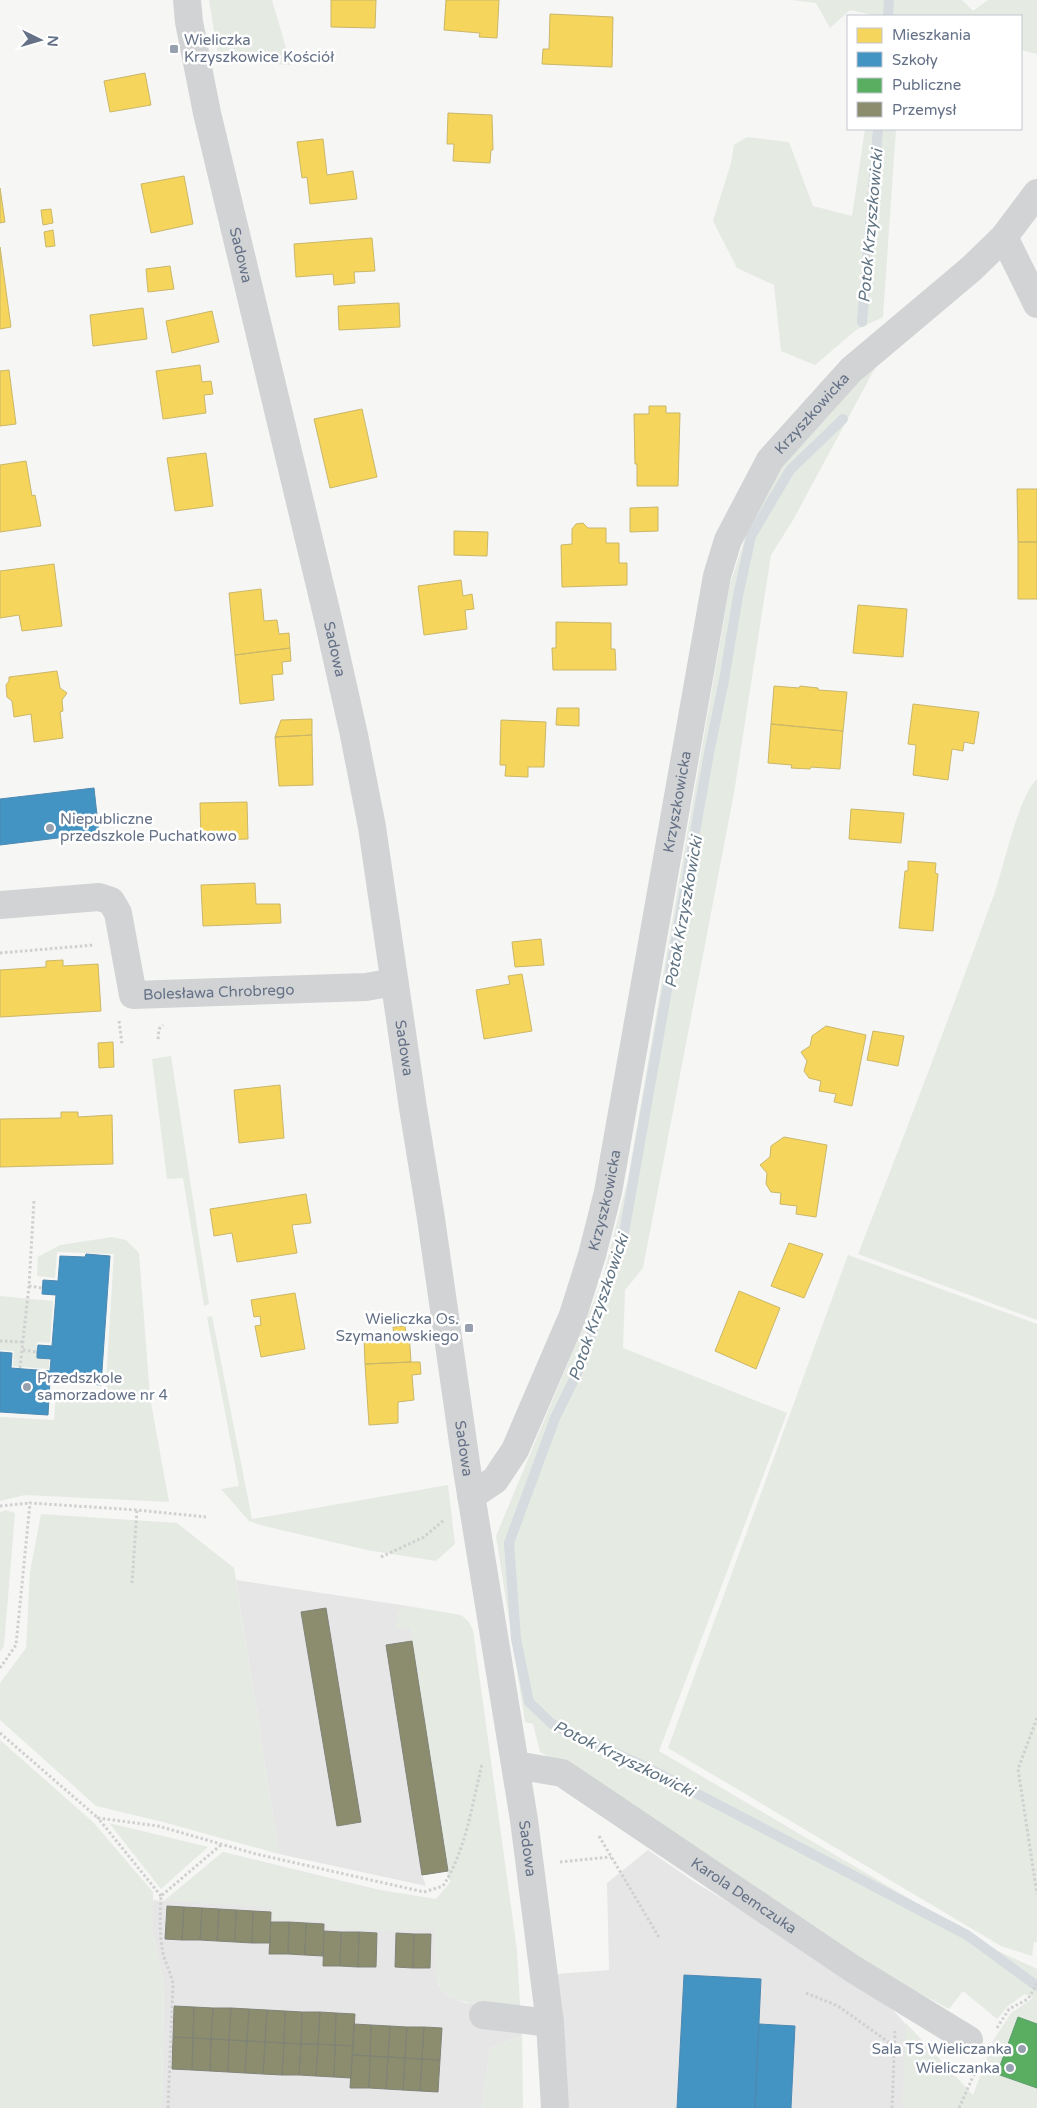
<svg xmlns="http://www.w3.org/2000/svg" width="1037" height="2108" font-family="'Varela Round',sans-serif">
  <style>
    .built { fill: #e6e6e7 }
    .green { fill: #e5eae3 }
    .homes { fill: #f6d55c; stroke: #cab769 }
    .schools { fill: #4393c3; stroke: #4d89b1 }
    .public { fill: #5aae61; stroke: #5d9c6c }
    .industry { fill: #8c8c6e; stroke: #808476 }
    .lines { fill: none; stroke-linecap: round; stroke-linejoin: round }
    .stream { stroke: #d5dbdf; stroke-width: 10 }
    .path { stroke: #d0d0d0; stroke-width: 3; stroke-dasharray: 2.5 2.5; stroke-linecap: butt }
    .minor { stroke: #d2d3d4; stroke-width: 28 }
    .poi-dot { fill: #97a0ae; stroke: #fff; stroke-width: 2 }
    .labels { text-anchor: middle; stroke-width: 5; stroke-linejoin: round; paint-order: stroke }
    .poi-label { font-size: 15px; fill: #647187; stroke: #fff; text-anchor: start }
    .street-label { font-size: 15px; fill: #647187; stroke: #fff }
    .water-label { font-size: 16px; font-style: italic; fill: #5f7383; stroke: #fff }
  </style>
  <rect width="100%" height="100%" fill="#f6f6f5"/>
  <!-- built -->
  <path class="built" d="M236,1580L408,1606L448,1871L422,1875L426,1886L279,1854Z
    M648,1850L696,1883L874,1989L910,2029V2108H564L556,1974L609,1970L607,1883Z
    M223,1852L400,1895L434,1928L438,1985L448,1996L465,2003L520,2004L522,2036L490,2048L482,2108H162L164,1983L153,1934V1900L164,1901Z"/>
  <!-- green -->
  <path class="green" d="M209,0H272L291,65L219,61Z
    M792,0H962L973,11L988,0H1037V54L1021,50V16H877L850,10L830,28L816,3Z
    M865,129H896L883,317L856,330L815,365L781,351L774,285L737,268L713,221L731,163L734,145L747,137L789,142L813,206L852,216Z
    M881,357L793,520L771,555L734,793L643,1268L625,1290L623,1348L787,1413L659,1751L998,1951L1037,1969V2108H902L906,2023L973,2095L993,2041L1011,2013L1033,1998L1025,1994L1008,2006L997,2019L963,1991L949,2009L855,1959L579,1776L540,1752L533,1724L525,1722L496,1536L602,1281L628,1179L730,584L746,535L768,483Z
    M1037,779V1320L858,1254C905,1134 951,1013 995,892C1004,865 1019,795 1037,779Z
    M171,1056L209,1304L204,1306L183,1178L167,1179L152,1059Z
    M112,1237L126,1240L139,1253L150,1397L169,1502L25,1495L0,1501V1417L54,1420L56,1394L105,1397L114,1254L57,1252L55,1278L37,1276L38,1257L60,1245Z
    M848,1255L1037,1324V1942H1034L1032,1956L1001,1946L668,1748Z
    M0,1296L53,1301L50,1343L37,1342L36,1358L49,1360V1369L13,1366L14,1351L0,1350Z
    M212,1316L252,1519L448,1485L455,1544L436,1561L367,1550L264,1526L249,1521L221,1489L239,1486L207,1317Z
    M6,1510L15,1513L4,1646L0,1652V1512Z
    M41,1514L177,1523L234,1568L279,1854L163,1822L96,1806L0,1720V1683L26,1648L30,1572Z
    M408,1606L461,1615L468,1621L473,1630L517,1950L520,2004C499,2004 445,2009 438,1983C434,1966 435,1946 434,1929L398,1931L327,1929V1922L273,1920L272,1907L164,1901L223,1852L368,1888L436,1899L451,1881L447,1878L448,1871L412,1641V1628H396L398,1612Z
    M0,1740L93,1822L153,1892V1934L164,1983L162,2108H0Z
    M109,1823L208,1847L161,1889Z
    M522,2036L523,2108H482L490,2048Z"/>
  <!-- homes -->
  <path class="homes" d="M331,0H376L375,28L331,27Z
    M446,0H499L497,38L479,37L480,33L444,30Z
    M550,14L613,17L612,67L542,64L543,49H549Z
    M145,73L151,105L110,112L104,81Z
    M448,113L492,115L493,150H491L490,163L453,161L454,144H447Z
    M323,139L327,175L353,171L357,199L310,204L307,177L302,178L297,142Z
    M184,176L193,224L151,233L141,184Z
    M0,188L5,222L0,223Z
    M51,209L53,223L43,225L41,210Z
    M53,230L55,246L46,247L44,232Z
    M372,238L375,271L354,272L355,283L334,285L333,274L296,277L294,244Z
    M0,247L11,327L0,329Z
    M170,266L174,289L148,292L146,269Z
    M399,303L400,327L339,330L338,306Z
    M143,308L147,339L93,346L90,315Z
    M212,311L219,342L172,353L166,321Z
    M200,365L202,382L211,381L213,394L204,395L206,413L163,419L156,371Z
    M9,370L16,424L0,426V371Z
    M649,406H666V413H680L678,486H637V464H635L634,414H649Z
    M362,409L377,477L330,488L314,419Z
    M206,453L213,506L175,511L167,458Z
    M26,461L32,496L35,495L41,526L0,532V465Z
    M1017,489H1037V542H1018Z
    M658,507V531L630,532V508Z
    M583,523L588,528H606V543H619V563H627V585L562,587L561,545L572,544V529L576,524Z
    M454,531L488,532L487,556L454,555Z
    M1018,542H1037V599H1018Z
    M54,564L62,626L22,631L19,615L0,618V571Z
    M461,580L463,596L472,594L474,609L465,610L467,629L424,635L418,586Z
    M261,589L264,621L277,620L279,634L289,633L290,648L235,655L229,593Z
    M858,605L907,609L903,657L853,653Z
    M556,622L611,623V649H615L616,670H553L552,648H556Z
    M290,648L291,661L282,662L283,674L272,675L274,700L240,704L235,655Z
    M57,671L60,688L67,693L62,700L63,711L60,712L63,738L34,742L31,714L14,717L12,701L7,697L6,685L9,681V677Z
    M774,686L799,688L800,686L818,688V690L847,692L843,731L771,724Z
    M913,704L979,712L974,744L964,742L963,751L952,749L948,780L913,775L916,745L908,744Z
    M557,708H579V726L556,725Z
    M312,719V735L275,737L281,720Z
    M501,720L546,722L544,767H528V777L505,776L506,765H500Z
    M771,724L843,731L840,769L811,767L810,769L791,768L792,765L768,763Z
    M312,735L313,785L279,786L275,737Z
    M247,802L248,839L201,840L200,803Z
    M851,809L904,813L901,843L849,839Z
    M908,861L936,863L935,873L938,874L933,931L899,928L905,871H908Z
    M255,883L256,904H280L281,923L203,926L201,885Z
    M541,939L544,965L515,967L512,942Z
    M63,960V966L98,964L101,1011L0,1017V970L46,967V961Z
    M522,974L532,1031L484,1039L476,990L510,984L508,976Z
    M826,1026L866,1035L852,1106L834,1102L836,1094L819,1091L821,1081L809,1078L804,1071L807,1061L801,1052L810,1046L812,1036Z
    M873,1031L904,1036L898,1066L867,1060Z
    M113,1042L114,1067L99,1068L98,1043Z
    M280,1085L284,1138L239,1143L234,1090Z
    M61,1112H78V1117L112,1115L113,1164L0,1167V1119L61,1118Z
    M784,1137L827,1145L816,1217L796,1214L797,1206L780,1204L781,1193L771,1192L766,1184L767,1173L760,1165L770,1157L771,1146Z
    M306,1194L311,1223L292,1225L297,1253L237,1262L232,1233L214,1236L210,1209Z
    M789,1243L823,1254L804,1298L771,1286Z
    M739,1291L780,1308L756,1369L715,1351Z
    M295,1293L305,1349L261,1357L255,1326L261,1325L260,1316L254,1317L251,1300Z
    M405,1326L406,1333H409L411,1362L365,1364L364,1337L394,1335L393,1327Z
    M411,1362H420L421,1374L412,1375L414,1400L398,1402V1423L369,1425L365,1364Z"/>
  <!-- schools -->
  <path class="schools" d="M94,788L99,833L0,845V799Z
    M86,1254L110,1256L101,1385L50,1380L48,1415L0,1412V1352L12,1353L11,1368L50,1371L51,1359L37,1358V1352L38,1345L52,1346L56,1295L42,1294L43,1280L58,1281L60,1256L85,1257Z
    M684,1975L761,1979L755,2108H677Z
    M759,2024L795,2026L791,2108H755Z"/>
  <!-- public -->
  <path class="public" d="M1018,2017L1037,2024V2088L997,2074Z"/>
  <!-- industry -->
  <path class="industry" d="M326,1608L361,1822L337,1826L301,1612Z
    M412,1641L448,1871L422,1875L386,1645Z
    M167,1906L184,1907L182,1940L165,1939Z
    M184,1907L202,1908L200,1940H182Z
    M202,1908L219,1909L217,1941L200,1940Z
    M219,1909L236,1910L235,1942L217,1941Z
    M236,1910L253,1911L252,1943L235,1942Z
    M253,1911L271,1912L270,1943H252Z
    M271,1922H289L288,1954H269Z
    M289,1922L306,1923L305,1955L288,1954Z
    M306,1923L324,1924L323,1956L305,1955Z
    M324,1931L341,1932L340,1966H323Z
    M341,1932H359L358,1967L340,1966Z
    M359,1932L377,1933L376,1967H358Z
    M396,1933L414,1934L413,1968L395,1967Z
    M414,1934H431L430,1968H413Z
    M174,2006L194,2007L193,2038L173,2037Z
    M194,2007L213,2008L211,2039L193,2038Z
    M213,2008H231L229,2040L211,2039Z
    M231,2008L249,2009L247,2041L229,2040Z
    M249,2009L267,2010L265,2042L247,2041Z
    M267,2010L285,2011L284,2043L265,2042Z
    M285,2011L302,2012L301,2044L284,2043Z
    M302,2012H320L318,2044H301Z
    M320,2012L336,2013L335,2045L318,2044Z
    M336,2013L355,2014L353,2046L335,2045Z
    M354,2024L371,2025L370,2056L352,2055Z
    M371,2025L390,2026L388,2057L370,2056Z
    M390,2026L407,2027L405,2058L388,2057Z
    M407,2027H424L422,2059L405,2058Z
    M424,2027L442,2028L440,2060L422,2059Z
    M173,2037L193,2038L192,2070L172,2069Z
    M193,2038L211,2039L210,2071L192,2070Z
    M211,2039L229,2040L228,2072L210,2071Z
    M229,2040L247,2041L245,2073L228,2072Z
    M247,2041L265,2042L263,2074L245,2073Z
    M265,2042L284,2043L282,2075L263,2074Z
    M284,2043L301,2044L299,2075H282Z
    M301,2044H318L316,2076L299,2075Z
    M318,2044L335,2045L334,2077L316,2076Z
    M335,2045L353,2046L351,2078L334,2077Z
    M352,2055L370,2056L369,2088H350Z
    M370,2056L388,2057L386,2089L369,2088Z
    M388,2057L405,2058L403,2090L386,2089Z
    M405,2058L422,2059L420,2091L403,2090Z
    M422,2059L440,2060L438,2092L420,2091Z"/>
  <g class="lines">
    <!-- stream -->
    <path class="stream" d="M888,16L889,0
      M862,322L878,129
      M843,419L790,470L751,536L738,596L724,680L709,753L622,1244L581,1365L555,1418L509,1543L516,1639L529,1702L552,1724L648,1768L967,1935L1037,1986"/>
    <!-- path -->
    <path class="path" d="M0,953L94,945
      M119,1021L122,1044
      M158,1039L159,1029L163,1025
      M29,1286L42,1288
      M0,1341L24,1342
      M23,1350L37,1352
      M20,1368L29,1286L34,1200
      M0,1506L30,1503
      M381,1557L424,1537L444,1520
      M132,1583L137,1510
      M0,1668L16,1645L30,1503L137,1510L206,1517
      M1037,1718L1018,1769L1037,1894
      M0,1733L98,1818
      M599,1836L660,1939
      M560,1862L611,1857
      M161,1896L98,1818L158,1826L256,1854L424,1892L443,1886C466,1850 472,1805 482,1764
      M806,1993L838,2006L894,2046
      M997,2028L1009,2009L1028,1999L1037,1984
      M168,2108L173,1984C171,1974 167,1966 164,1957C159,1937 160,1917 161,1896L222,1844
      M892,2108L895,2031
      M959,2108L976,2070"/>
    <!-- minor -->
    <g class="minor">
      <path id="s1" d="M187,0L189,22L207,113L328,619L354,735L372,827L413,1108L430,1212L467,1470L524,1820L550,2023L555,2108"/>
      <path d="M1004,237L1037,304"/>
      <path id="s2" d="M0,905L99,897L111,901L118,913L133,995L366,987L394,982"/>
      <path id="s3" d="M471,1496L495,1480L515,1450L573,1315L592,1255L608,1192L717,576L728,540L770,460L851,370L971,269L1004,237L1037,193"/>
      <path id="s4" d="M516,1765L562,1773L853,1969L969,2040"/>
      <path d="M483,2015L550,2023"/>
    </g>
  </g>
  <!-- markers -->
  <g class="poi-dot">
    <rect x="169" y="44" width="10" height="10" rx="2.5"/>
    <circle cx="50" cy="828" r="5"/>
    <rect x="464" y="1323" width="10" height="10" rx="2.5"/>
    <circle cx="27" cy="1387" r="5"/>
    <circle cx="1022" cy="2049" r="5"/>
    <circle cx="1010" cy="2068" r="5"/>
  </g>
  <g class="labels">
    <!-- poi labels -->
    <g class="poi-label">
      <text x="184" y="45">Wieliczka<tspan x="184" dy="17">Krzyszkowice Kościół</tspan></text>
      <text x="60" y="824">Niepubliczne<tspan x="60" dy="17">przedszkole Puchatkowo</tspan></text>
      <text x="459" y="1324" text-anchor="end">Wieliczka Os.<tspan x="459" dy="17">Szymanowskiego</tspan></text>
      <text x="37" y="1383">Przedszkole<tspan x="37" dy="17">samorzadowe nr 4</tspan></text>
      <text x="1012" y="2054" text-anchor="end">Sala TS Wieliczanka</text>
      <text x="1000" y="2073" text-anchor="end">Wieliczanka</text>
    </g>
    <!-- street labels -->
    <g class="street-label">
      <text dy="5" stroke="none"><textPath href="#s1" startOffset="261">Sadowa</textPath></text>
      <text dy="5" stroke="none"><textPath href="#s3" startOffset="1156">Krzyszkowicka</textPath></text>
      <text dy="5" stroke="none"><textPath href="#s1" startOffset="666">Sadowa</textPath></text>
      <text dy="5" stroke="none"><textPath href="#s3" startOffset="736">Krzyszkowicka</textPath></text>
      <text dy="5" stroke="none"><textPath href="#s2" startOffset="295">Bolesława Chrobrego</textPath></text>
      <text dy="5" stroke="none"><textPath href="#s1" startOffset="1071">Sadowa</textPath></text>
      <text dy="5" stroke="none"><textPath href="#s3" startOffset="331">Krzyszkowicka</textPath></text>
      <text dy="5" stroke="none"><textPath href="#s1" startOffset="1476">Sadowa</textPath></text>
      <text dy="5" stroke="none"><textPath href="#s1" startOffset="1881">Sadowa</textPath></text>
      <text dy="5" stroke="none"><textPath href="#s4" startOffset="266">Karola Demczuka</textPath></text>
    </g>
    <!-- water labels -->
    <g class="water-label">
      <text transform="translate(870 226) rotate(-85)" y="6">Potok Krzyszkowicki</text>
      <text transform="translate(683 912) rotate(-80)" y="6">Potok Krzyszkowicki</text>
      <text transform="translate(598 1307) rotate(-71)" y="6">Potok Krzyszkowicki</text>
      <text transform="translate(624 1758) rotate(26)" y="6">Potok Krzyszkowicki</text>
    </g>
  </g>
  <!-- legend -->
  <rect x="847" y="15" width="175" height="115" fill="#ffffff" stroke="#c1c6cf"/>
  <rect x="857" y="28" width="25" height="15" fill="#f6d55c" stroke="#c1c6cf"/>
  <text x="892" y="40" font-size="15" fill="#647187">Mieszkania</text>
  <rect x="857" y="52" width="25" height="15" fill="#4393c3" stroke="#c1c6cf"/>
  <text x="892" y="65" font-size="15" fill="#647187">Szkoły</text>
  <rect x="857" y="78" width="25" height="15" fill="#5aae61" stroke="#c1c6cf"/>
  <text x="892" y="90" font-size="15" fill="#647187">Publiczne</text>
  <rect x="857" y="102" width="25" height="15" fill="#8c8c6e" stroke="#c1c6cf"/>
  <text x="892" y="115" font-size="15" fill="#647187">Przemysł</text>
  <!-- north arrow -->
  <g transform="translate(40 40) rotate(95)" stroke="#ffffff" stroke-width="4" paint-order="stroke">
  <path d="M0-4L9 19L0 12L-9 19Z" fill="#647187"/>
  <text y="-8" font-size="14" font-weight="bold" text-anchor="middle" fill="#647187">N</text>
  </g>
</svg>
